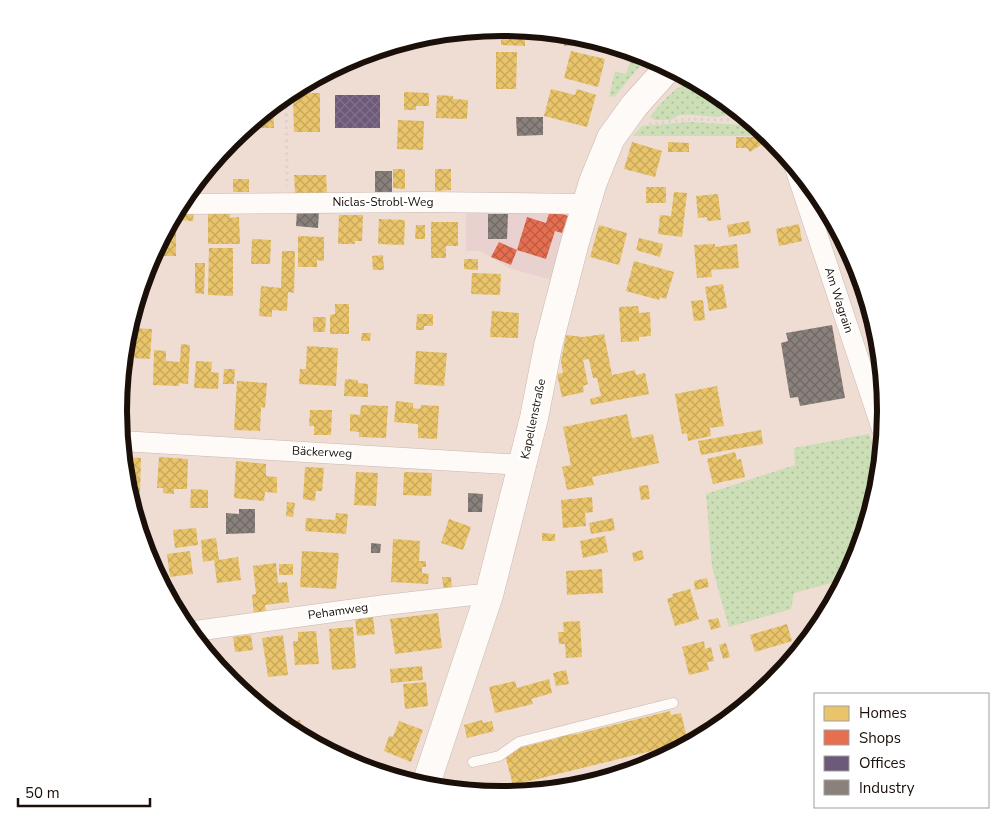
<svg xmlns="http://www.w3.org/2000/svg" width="1004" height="823" font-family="'Nunito Sans',sans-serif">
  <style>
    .commercial { fill: #e8d1cf }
    .grass { fill: url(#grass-dots) }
    .homes { fill: url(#homes-cross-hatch) }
    .shops { fill: url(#shops-cross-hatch) }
    .offices { fill: url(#offices-cross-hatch) }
    .industry { fill: url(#industry-cross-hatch) }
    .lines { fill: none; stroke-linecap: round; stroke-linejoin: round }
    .service-casing { stroke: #c7b9b1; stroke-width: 11 }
    .minor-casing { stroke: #c7b9b1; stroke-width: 21 }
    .secondary-casing { stroke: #c7b9b1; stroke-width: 29 }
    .path { stroke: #d9d3cf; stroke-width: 3; stroke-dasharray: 2.5 4; stroke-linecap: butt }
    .service { stroke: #fdfaf8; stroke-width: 10 }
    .minor { stroke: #fdfaf8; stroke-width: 20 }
    .secondary { stroke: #fdfaf8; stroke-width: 28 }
    .rail { stroke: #c1bdba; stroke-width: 4; stroke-dasharray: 8 4; stroke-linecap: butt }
    .labels { text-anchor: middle; stroke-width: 5; stroke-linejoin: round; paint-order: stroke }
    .street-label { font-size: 12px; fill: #1a0f09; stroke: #fff }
    .rim { fill: none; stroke: #1a0f09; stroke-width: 6 }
  </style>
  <defs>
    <pattern id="grass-dots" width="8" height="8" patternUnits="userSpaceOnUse" patternTransform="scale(1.25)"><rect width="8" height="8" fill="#cbdeb6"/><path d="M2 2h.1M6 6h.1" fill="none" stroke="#aebd9b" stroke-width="1.8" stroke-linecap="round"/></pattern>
    <pattern id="homes-cross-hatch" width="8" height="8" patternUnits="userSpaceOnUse" patternTransform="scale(1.25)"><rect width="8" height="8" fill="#e9c46a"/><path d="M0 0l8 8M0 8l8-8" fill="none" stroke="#c7a75b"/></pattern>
    <pattern id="shops-cross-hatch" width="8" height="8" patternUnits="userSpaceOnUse" patternTransform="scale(1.25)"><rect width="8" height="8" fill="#e76f51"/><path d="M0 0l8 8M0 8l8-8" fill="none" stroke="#ba5a41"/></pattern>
    <pattern id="offices-cross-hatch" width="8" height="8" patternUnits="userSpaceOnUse" patternTransform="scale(1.25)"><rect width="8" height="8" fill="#6d597a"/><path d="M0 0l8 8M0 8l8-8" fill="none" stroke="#807089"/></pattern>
    <pattern id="industry-cross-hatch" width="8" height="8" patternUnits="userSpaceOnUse" patternTransform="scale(1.25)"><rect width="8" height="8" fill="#8a817c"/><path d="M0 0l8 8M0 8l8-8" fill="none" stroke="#706864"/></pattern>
  </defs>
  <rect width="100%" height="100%" fill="#efdcd2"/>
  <!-- commercial -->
  <path class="commercial" d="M577,192L552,280L509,268L481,251H466V197H566Z"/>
  <!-- grass -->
  <path class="grass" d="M633,52L646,56L644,61L615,96L609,97L615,71L625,74L627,72Z
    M696,82L716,92L741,114L715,117L696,115H679L671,120H655L650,117C662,103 675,83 696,82Z
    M690,122L746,125L758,136H633L642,126Z
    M869,434L881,467L879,487L857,559L846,579L794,593L791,609L729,627L712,567L706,494L795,465L794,448Z"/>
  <!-- homes -->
  <path class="homes" d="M501,30H525V46L501,45Z
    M532,30L558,33V39H532Z
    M564,34L587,38V46H564Z
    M571,51L605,59L598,87L564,78Z
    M496,52H517L516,89H496Z
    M551,89L575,95L577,89L596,95L587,127L544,116Z
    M404,92L429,93V106H416V110H404Z
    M293,93H320V132H294Z
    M437,95L453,96V99L468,100L467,119L436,118Z
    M273,105L274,128H250V124Z
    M398,120L424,121L423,150L397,149Z
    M736,137H759L764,143L750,152L747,148H736Z
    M632,142L662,151L655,177L624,169Z
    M668,142L689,143V152H668Z
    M393,169H405V189L393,188Z
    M435,169H451V190L435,191Z
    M294,175H326L327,193H295Z
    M233,179H249V192H233Z
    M646,187H666V203H646Z
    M674,192L687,193L682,237L658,234L660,215L671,216Z
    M718,194L721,220L707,221V217L698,218L696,196Z
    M178,210H194L193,221L177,220Z
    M208,213H230V218L239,217L240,244H208Z
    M339,215H363L362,241H355V244H338Z
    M379,219L405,220L404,245L378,244Z
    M170,221L176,222V256H152Z
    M749,221L751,233L729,237L727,225Z
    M431,222H458V246H446V258H431Z
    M799,224L802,241L779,246L776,229Z
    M416,225H425V239H415Z
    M599,225L627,233L619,265L590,257Z
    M298,236L324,237V261L317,260V267H298Z
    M639,238L663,244L660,257L636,250Z
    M252,239L271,240L270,264H251Z
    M715,244V247L737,244L739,268L711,270L712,277L697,278L694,245Z
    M209,248H233V296L208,295Z
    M282,251H295L294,293L288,292L287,311L272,310V317L259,316L261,286L281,288Z
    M383,255L384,270H373L372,256Z
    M464,259H478V270L464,269Z
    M634,261L674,272L666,299L660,297L659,300L626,291Z
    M195,263H205L204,294L195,293Z
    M472,273L501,274L500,295L471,294Z
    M723,284L727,308L709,311L705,287Z
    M703,300L705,320L694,321L691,301Z
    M335,304H349V334H330V315L335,314Z
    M638,306L639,313L650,312L651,336L639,337V341L621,342L619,307Z
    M492,311L519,313L518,338L490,337Z
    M417,314H433V326H424V330H416Z
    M313,317H326L325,332H313Z
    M131,328L152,329L150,359L134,358L133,367H122L125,336L126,334H131Z
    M362,333H371L370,341H361Z
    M604,334L612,375L635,370L636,375L645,373L649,394L591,405L590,399L601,396L597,378H593L589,359L583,360L588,384L583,386L584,392L562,397L557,374L563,373L561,361L566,335L583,337Z
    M181,344L190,345L188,384L179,383V386L153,385L154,350L166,351V361L180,362Z
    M307,346L338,348L336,386L299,384L300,369H306Z
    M416,351L447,353L444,386L414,384Z
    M196,361L212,362L211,372L219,373L218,389L194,388Z
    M224,369H235L234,384H223Z
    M345,379L358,380V383L368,384V397L344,396Z
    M237,381L267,383L265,408L261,407L260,431L234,430Z
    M717,386L724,426L710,428L711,436L688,441L687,433L682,434L675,394Z
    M396,401L413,403V408L420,409L421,405L439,406L437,439L418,438V424L394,422Z
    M361,405L388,406L386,438L359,437V432L350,431V414L360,415Z
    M310,410H332L331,435H314V426H309Z
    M627,414L632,438L653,434L659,463L592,477L594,485L567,490L562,467L571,465L563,427Z
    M761,430L763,444L701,455L698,441Z
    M735,452L737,460L741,459L745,477L713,484L707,459Z
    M122,457L141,458L140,493L127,492Z
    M159,457L188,459L187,489H174V494L163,493V488H157Z
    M236,461L266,464V476L277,477V493L265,492L264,501L234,498Z
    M305,467L324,468L322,491H316L315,501L303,499Z
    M356,472L378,473L376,506L354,505Z
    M404,472L432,473L431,496L403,495Z
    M648,485L650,499L641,500L639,486Z
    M191,489L208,490V508H190Z
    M592,497L593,512L585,513L586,526L563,528L561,500Z
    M287,502L295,503L293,517L286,516Z
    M336,513L348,514L346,534L305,531L306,518L335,520Z
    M613,518L615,530L591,534L589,523Z
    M449,519L471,527L463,550L441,543Z
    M196,528L198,545L175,548L173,530Z
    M542,533L555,534V541H542Z
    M605,536L608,552L583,558L580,541Z
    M216,538L219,560L238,557L241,580L217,583L214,560L203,562L201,540Z
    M393,539L420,541L419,561H426V567H422V573L429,574L428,584L391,582Z
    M642,550L644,559L634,562L632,553Z
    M190,551L193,574L170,577L167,554Z
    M302,551L339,553L336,589L300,587Z
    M276,563L278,583L287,582L289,602L265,605L266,614L254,615L252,595L256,594L253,566Z
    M279,564H293V575H279Z
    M602,569L603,593L567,595L566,571Z
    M442,577H451L452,590L444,591Z
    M707,578L709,587L695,590L694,581Z
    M690,589L699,619L675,626L667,599L673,597L672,594Z
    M438,613L442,648L395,654L390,619Z
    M373,617L375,634L357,636L355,619Z
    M718,618L721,627L711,630L708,620Z
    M580,621L582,657L566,658L565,644H559L558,632H564L563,622Z
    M787,624L792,641L755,652L750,635Z
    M353,627L356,668L332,670L329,629Z
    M316,631L319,664L295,665L293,641H298V632Z
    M251,635L253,650L235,652L233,637Z
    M283,635L288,675L268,677L262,638Z
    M704,641L705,649L711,647L714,661L707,662L709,670L689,675L682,647Z
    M726,643L730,657L723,659L719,645Z
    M801,648V649L788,663L785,652Z
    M422,666L423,680L391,683L390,669Z
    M566,670L569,684L556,686L553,673Z
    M549,679L552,693L531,699L533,704L495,713L489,687L515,681L517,688Z
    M426,682L428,706L405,709L403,684Z
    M670,711L671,715L681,713L688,742L513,785L505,755L512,754L511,750L559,738L558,734L572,731L573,735Z
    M300,720L302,728L291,730L290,722Z
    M482,720L483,723L492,721L494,731L467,738L464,725Z
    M399,721L423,730L411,762L384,751L389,736L393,737Z"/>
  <!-- shops -->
  <path class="shops" d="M550,210L568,216L562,233L555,231L546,259L517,250L511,265L491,257L499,242L517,250L527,217L546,223Z"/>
  <!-- offices -->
  <path class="offices" d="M335,95H380V128H335Z"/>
  <!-- industry -->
  <path class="industry" d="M516,117H543V135L517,136Z
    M375,171H392V193H375Z
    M297,210L319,211L318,228L296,226Z
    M488,214H508L507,239H488Z
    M832,325L845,398L800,406L798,397L790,398L781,343L788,341L786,333Z
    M468,493L483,494L482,512H468Z
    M239,509H255V533L226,534V513L239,514Z
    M371,543L381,544L380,553H371Z"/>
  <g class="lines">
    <defs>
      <path id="service" d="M473,762L499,756L519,742L673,703"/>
      <path id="minor" d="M794,165L884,435
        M180,204L429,202L586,204
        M121,441L523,465
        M188,632L385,605L473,595H489"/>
      <path id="secondary" d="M425,787L489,595L534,418L548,346L575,242L593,182L611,138L634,106L669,67"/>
    </defs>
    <!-- service casing -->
    <use href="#service" class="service-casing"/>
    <!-- minor casing -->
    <use href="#minor" class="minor-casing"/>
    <!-- secondary casing -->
    <use href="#secondary" class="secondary-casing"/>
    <!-- path -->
    <path class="path" d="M286,94L287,186
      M649,124L691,119L727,120L745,117"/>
    <!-- service -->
    <use href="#service" class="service"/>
    <!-- minor -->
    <use href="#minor" class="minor"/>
    <!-- secondary -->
    <use href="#secondary" class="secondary"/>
    <!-- rail -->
    <path class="rail" d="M833,219L882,373"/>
  </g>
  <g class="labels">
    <!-- street labels -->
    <g class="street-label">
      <text x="383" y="206">Niclas-Strobl-Weg</text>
      <text transform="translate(839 300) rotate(72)" y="4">Am Wagrain</text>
      <text transform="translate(533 419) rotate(-78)" y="4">Kapellenstraße</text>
      <text transform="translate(322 452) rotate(3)" y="4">Bäckerweg</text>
      <text transform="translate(338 611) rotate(-8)" y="4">Pehamweg</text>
    </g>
  </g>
  <!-- crop -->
  <path d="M0 0H1004V823H0ZM127 411a375 375 0 1 1 750 0a375 375 0 1 1-750 0Z" fill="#fff" fill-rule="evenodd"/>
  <path class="rim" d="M127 411a375 375 0 1 1 750 0a375 375 0 1 1-750 0Z"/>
  <!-- legend -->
  <rect x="814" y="693" width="175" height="115" fill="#ffffff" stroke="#a39f9d"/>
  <rect x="824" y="706" width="25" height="15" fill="#e9c46a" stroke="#a39f9d"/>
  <text x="859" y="718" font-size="15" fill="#1a0f09">Homes</text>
  <rect x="824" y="730" width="25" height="15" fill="#e76f51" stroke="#a39f9d"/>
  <text x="859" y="743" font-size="15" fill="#1a0f09">Shops</text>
  <rect x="824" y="756" width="25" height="15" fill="#6d597a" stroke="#a39f9d"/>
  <text x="859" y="768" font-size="15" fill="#1a0f09">Offices</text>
  <rect x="824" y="780" width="25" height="15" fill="#8a817c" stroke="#a39f9d"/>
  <text x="859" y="793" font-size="15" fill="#1a0f09">Industry</text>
  <!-- scale -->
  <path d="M18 798v8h132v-8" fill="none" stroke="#1a0f09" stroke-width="2.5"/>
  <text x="25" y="798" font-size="15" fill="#1a0f09" stroke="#ffffff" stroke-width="4" paint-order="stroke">50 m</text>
</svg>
